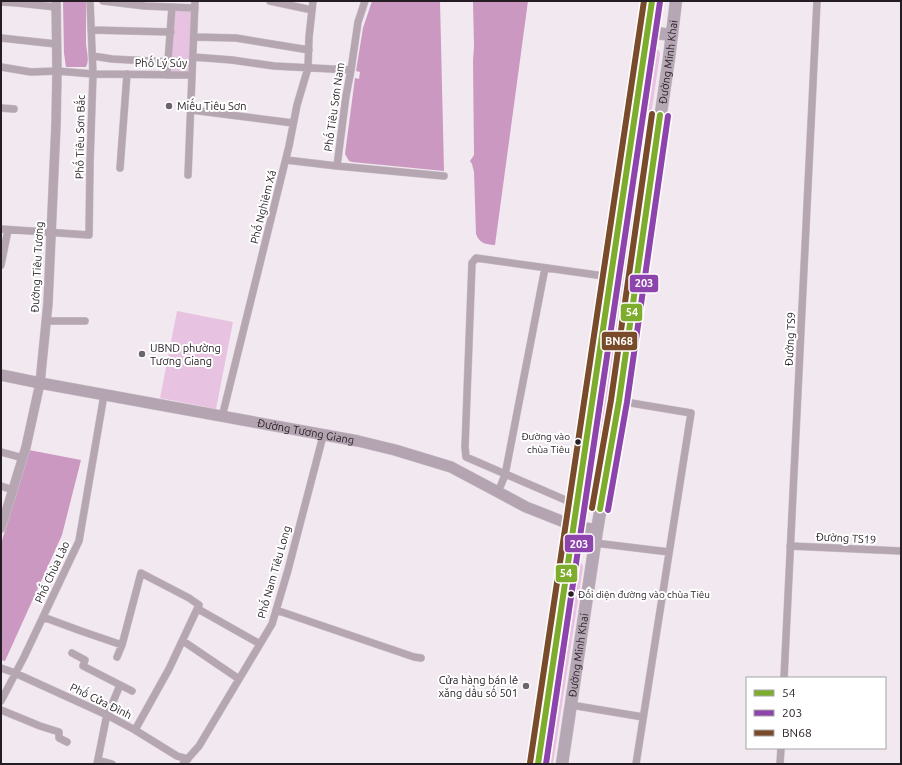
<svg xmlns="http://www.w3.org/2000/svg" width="902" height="765" font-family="Ubuntu,sans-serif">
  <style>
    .green { fill: #e8c2e1 }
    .water { fill: #cb98c2 }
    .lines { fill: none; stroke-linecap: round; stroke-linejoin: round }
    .minor-casing { stroke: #ccc4ca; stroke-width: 8 }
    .tertiary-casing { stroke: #ccc4ca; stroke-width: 10 }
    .secondary-casing { stroke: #ccc4ca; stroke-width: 12 }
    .primary-casing { stroke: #ccc4ca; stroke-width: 13 }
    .minor { stroke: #b5a6b2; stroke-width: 7 }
    .tertiary { stroke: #b5a6b2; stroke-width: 9 }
    .secondary { stroke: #b4a4b1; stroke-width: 11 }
    .primary { stroke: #b6a7b4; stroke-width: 12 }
    .bus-1-casing { stroke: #fff; stroke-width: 9 }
    .bus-2-casing { stroke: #fff; stroke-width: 9 }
    .bus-3-casing { stroke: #fff; stroke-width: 9 }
    .bus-1 { stroke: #7ead2e; stroke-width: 6 }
    .bus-2 { stroke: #8e44ad; stroke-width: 6 }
    .bus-3 { stroke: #7a4b2a; stroke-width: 6 }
    .poi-dot { fill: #6c646b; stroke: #fff; stroke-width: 1.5 }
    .bus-dot { fill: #241d23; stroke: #fff; stroke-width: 1.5 }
    .labels { text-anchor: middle; stroke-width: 4; stroke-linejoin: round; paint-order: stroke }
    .bus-label { font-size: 10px; fill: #241d23; stroke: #fff; text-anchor: end }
    .street-label { font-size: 11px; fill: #241d23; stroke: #fff }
    .poi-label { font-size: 11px; fill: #241d23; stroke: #fff; text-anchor: start }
    .line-badge { stroke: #fff; stroke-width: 1.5 }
    .badge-label { font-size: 11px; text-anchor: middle; font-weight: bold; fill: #fff }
  </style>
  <rect width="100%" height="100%" fill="#f2e8f0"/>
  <!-- green -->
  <path class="green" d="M174,9L193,10L189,72H170Z
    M658,49L659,51L660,54L619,333L592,503L591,505L589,507L587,506V503L627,247L654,51L655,50Z
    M177,311L233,322L216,409L160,398Z
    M580,563L582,564L583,567L553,764H547L577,567L579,564Z"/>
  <!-- water -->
  <path class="water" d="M63,1H86C86,15 86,28 86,42C86,50 90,59 86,67H66L64,53Z
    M372,1H440L444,171L352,162L349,161L345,154L355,78L359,79L360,72L356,71L363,28Z
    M473,1H528L495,245C485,244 480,244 476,234L474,172L472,164L470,161L474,155L473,61L474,46Z
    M29,450L81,460L62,535L5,661L1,660V544Z"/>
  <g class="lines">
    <defs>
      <path id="minor" d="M103,1L145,6L195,8
        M270,1L312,10
        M1,2L18,3L56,7
        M91,30L171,32
        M194,37L236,38L309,50
        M1,38L56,44
        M93,56L112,59L169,62
        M193,57L232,60L274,66L351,70
        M1,67L31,72L57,71L93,74L192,75L195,1
        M167,75L172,7
        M1,108L14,109
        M191,110L293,123
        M286,160L337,166L346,96L351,70L358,22L365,1
        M337,166L444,176
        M120,168L127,74
        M188,175L192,75
        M1,229L89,235L90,163L93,74L90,1
        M1,265L8,230
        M46,321H85
        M619,401L691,413L636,764
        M222,417L289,146L297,105L308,68L309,37L313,1
        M1,452L23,458
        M1,486L13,490
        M498,492L505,475L545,268
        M577,505L466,457L465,447L472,263L476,258L611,277
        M595,543L669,552
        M790,546L901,551
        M198,609L260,644
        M276,610L414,657L421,658
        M43,617L81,631L122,645
        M183,641L239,679
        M72,653L85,660L83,666L132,691
        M117,657L122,645L141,573L189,598L199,605L169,669L135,730
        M1,668L15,673L107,715L135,730L177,756L188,759
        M784,678L817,1
        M1,701L24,657L79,541L104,395
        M571,705L643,717
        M1,710L40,726L59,732V738L67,742
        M98,760L112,764
        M97,764L106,719L120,685
        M183,764L199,746L272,624L288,570L323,436
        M780,764L781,748"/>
      <path id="tertiary" d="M1,528L26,447L40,383L48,303L56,124L57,71L56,1"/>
      <g id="secondary">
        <path id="s1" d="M1,375L40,383L358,441L395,450L451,467L498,492L526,507L574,526L597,530"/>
      </g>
      <g id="primary">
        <path d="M648,32L672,35"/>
        <path d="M538,764L568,567L577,505L652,1"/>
        <path id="s2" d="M562,764L597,530L619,401L669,58L676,1"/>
      </g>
    </defs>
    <!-- minor casing -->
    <use href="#minor" class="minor-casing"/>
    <!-- tertiary casing -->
    <use href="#tertiary" class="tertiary-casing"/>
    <!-- secondary casing -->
    <use href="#secondary" class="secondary-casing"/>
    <!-- primary casing -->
    <use href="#primary" class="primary-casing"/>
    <!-- minor -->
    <use href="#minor" class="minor"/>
    <!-- tertiary -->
    <use href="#tertiary" class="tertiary"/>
    <!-- secondary -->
    <use href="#secondary" class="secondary"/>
    <!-- primary -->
    <use href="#primary" class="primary"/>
    <defs>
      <path id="bus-1" d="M600,509L619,401L660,115
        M538,764L652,1"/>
      <path id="bus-2" d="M608,510L627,402L668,116
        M546,764L660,2"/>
      <path id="bus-3" d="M592,508L611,400L652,114
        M530,763L644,1"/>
    </defs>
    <!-- bus-1 casing -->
    <use href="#bus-1" class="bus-1-casing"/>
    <!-- bus-2 casing -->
    <use href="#bus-2" class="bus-2-casing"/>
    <!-- bus-3 casing -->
    <use href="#bus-3" class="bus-3-casing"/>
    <!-- bus-1 -->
    <use href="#bus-1" class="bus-1"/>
    <!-- bus-2 -->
    <use href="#bus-2" class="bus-2"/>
    <!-- bus-3 -->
    <use href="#bus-3" class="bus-3"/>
  </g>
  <!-- markers -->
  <g class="poi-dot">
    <circle cx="169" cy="106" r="4"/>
    <circle cx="142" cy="354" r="4"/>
    <circle cx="526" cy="686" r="4"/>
  </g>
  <g class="bus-dot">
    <circle cx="578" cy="442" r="3.5"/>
    <circle cx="571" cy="594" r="3.5"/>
  </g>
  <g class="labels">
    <!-- bus labels -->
    <g class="bus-label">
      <text x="570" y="440">Đường vào<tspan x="570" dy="13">chùa Tiêu</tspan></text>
      <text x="578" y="598" text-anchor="start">Đối diện đường vào chùa Tiêu</text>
    </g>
    <!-- street labels -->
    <g class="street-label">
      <text dy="4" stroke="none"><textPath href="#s2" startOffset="710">Đường Minh Khai</textPath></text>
      <text x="161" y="67">Phố Lý Súy</text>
      <text transform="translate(334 107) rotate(-82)" y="4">Phố Tiêu Sơn Nam</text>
      <text transform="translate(80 137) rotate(-89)" y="4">Phố Tiêu Sơn Bắc</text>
      <text transform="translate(263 207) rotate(-76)" y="4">Phố Nghiêm Xá</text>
      <text transform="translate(37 267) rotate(-87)" y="4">Đường Tiêu Tương</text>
      <text transform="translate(790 339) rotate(-87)" y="4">Đường TS9</text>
      <text dy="4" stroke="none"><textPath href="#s1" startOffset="310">Đường Tương Giang</textPath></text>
      <text transform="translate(846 538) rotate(3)" y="4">Đường TS19</text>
      <text transform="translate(52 572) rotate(-65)" y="4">Phố Chùa Lào</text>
      <text transform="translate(274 572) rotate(-74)" y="4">Phố Nam Tiêu Long</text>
      <text dy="4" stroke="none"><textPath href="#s2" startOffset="110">Đường Minh Khai</textPath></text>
      <text transform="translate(101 701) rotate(26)" y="4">Phố Cửa Đình</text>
    </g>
    <!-- poi labels -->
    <g class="poi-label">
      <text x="177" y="110">Miếu Tiêu Sơn</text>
      <text x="150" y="352">UBND phường<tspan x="150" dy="13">Tương Giang</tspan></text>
      <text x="518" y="684" text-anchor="end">Cửa hàng bán lẻ<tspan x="518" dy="13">xăng dầu số 501</tspan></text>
    </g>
  </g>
  <g class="line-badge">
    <rect x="629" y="274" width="30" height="19" rx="4" fill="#8e44ad"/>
    <rect x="620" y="303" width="23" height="19" rx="4" fill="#7ead2e"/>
    <rect x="601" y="331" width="37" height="20" rx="4" fill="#7a4b2a"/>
    <rect x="564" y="534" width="30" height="19" rx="4" fill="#8e44ad"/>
    <rect x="555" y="564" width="23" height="19" rx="4" fill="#7ead2e"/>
  </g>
  <g class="badge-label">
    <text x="644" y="287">203</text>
    <text x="632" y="316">54</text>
    <text x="619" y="345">BN68</text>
    <text x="579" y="548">203</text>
    <text x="566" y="577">54</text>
  </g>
  <!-- border -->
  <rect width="902" height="765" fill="none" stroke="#241d23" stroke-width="4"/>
  <!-- legend -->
  <rect x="746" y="677" width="140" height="72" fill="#ffffff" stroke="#a7a5a7"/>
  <rect x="754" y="690" width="20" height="6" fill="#7ead2e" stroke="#a7a5a7"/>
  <text x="782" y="697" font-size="12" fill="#241d23">54</text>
  <rect x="754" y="710" width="20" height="6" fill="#8e44ad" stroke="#a7a5a7"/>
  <text x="782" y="717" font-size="12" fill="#241d23">203</text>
  <rect x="754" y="730" width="20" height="6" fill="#7a4b2a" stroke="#a7a5a7"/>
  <text x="782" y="737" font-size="12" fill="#241d23">BN68</text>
</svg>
